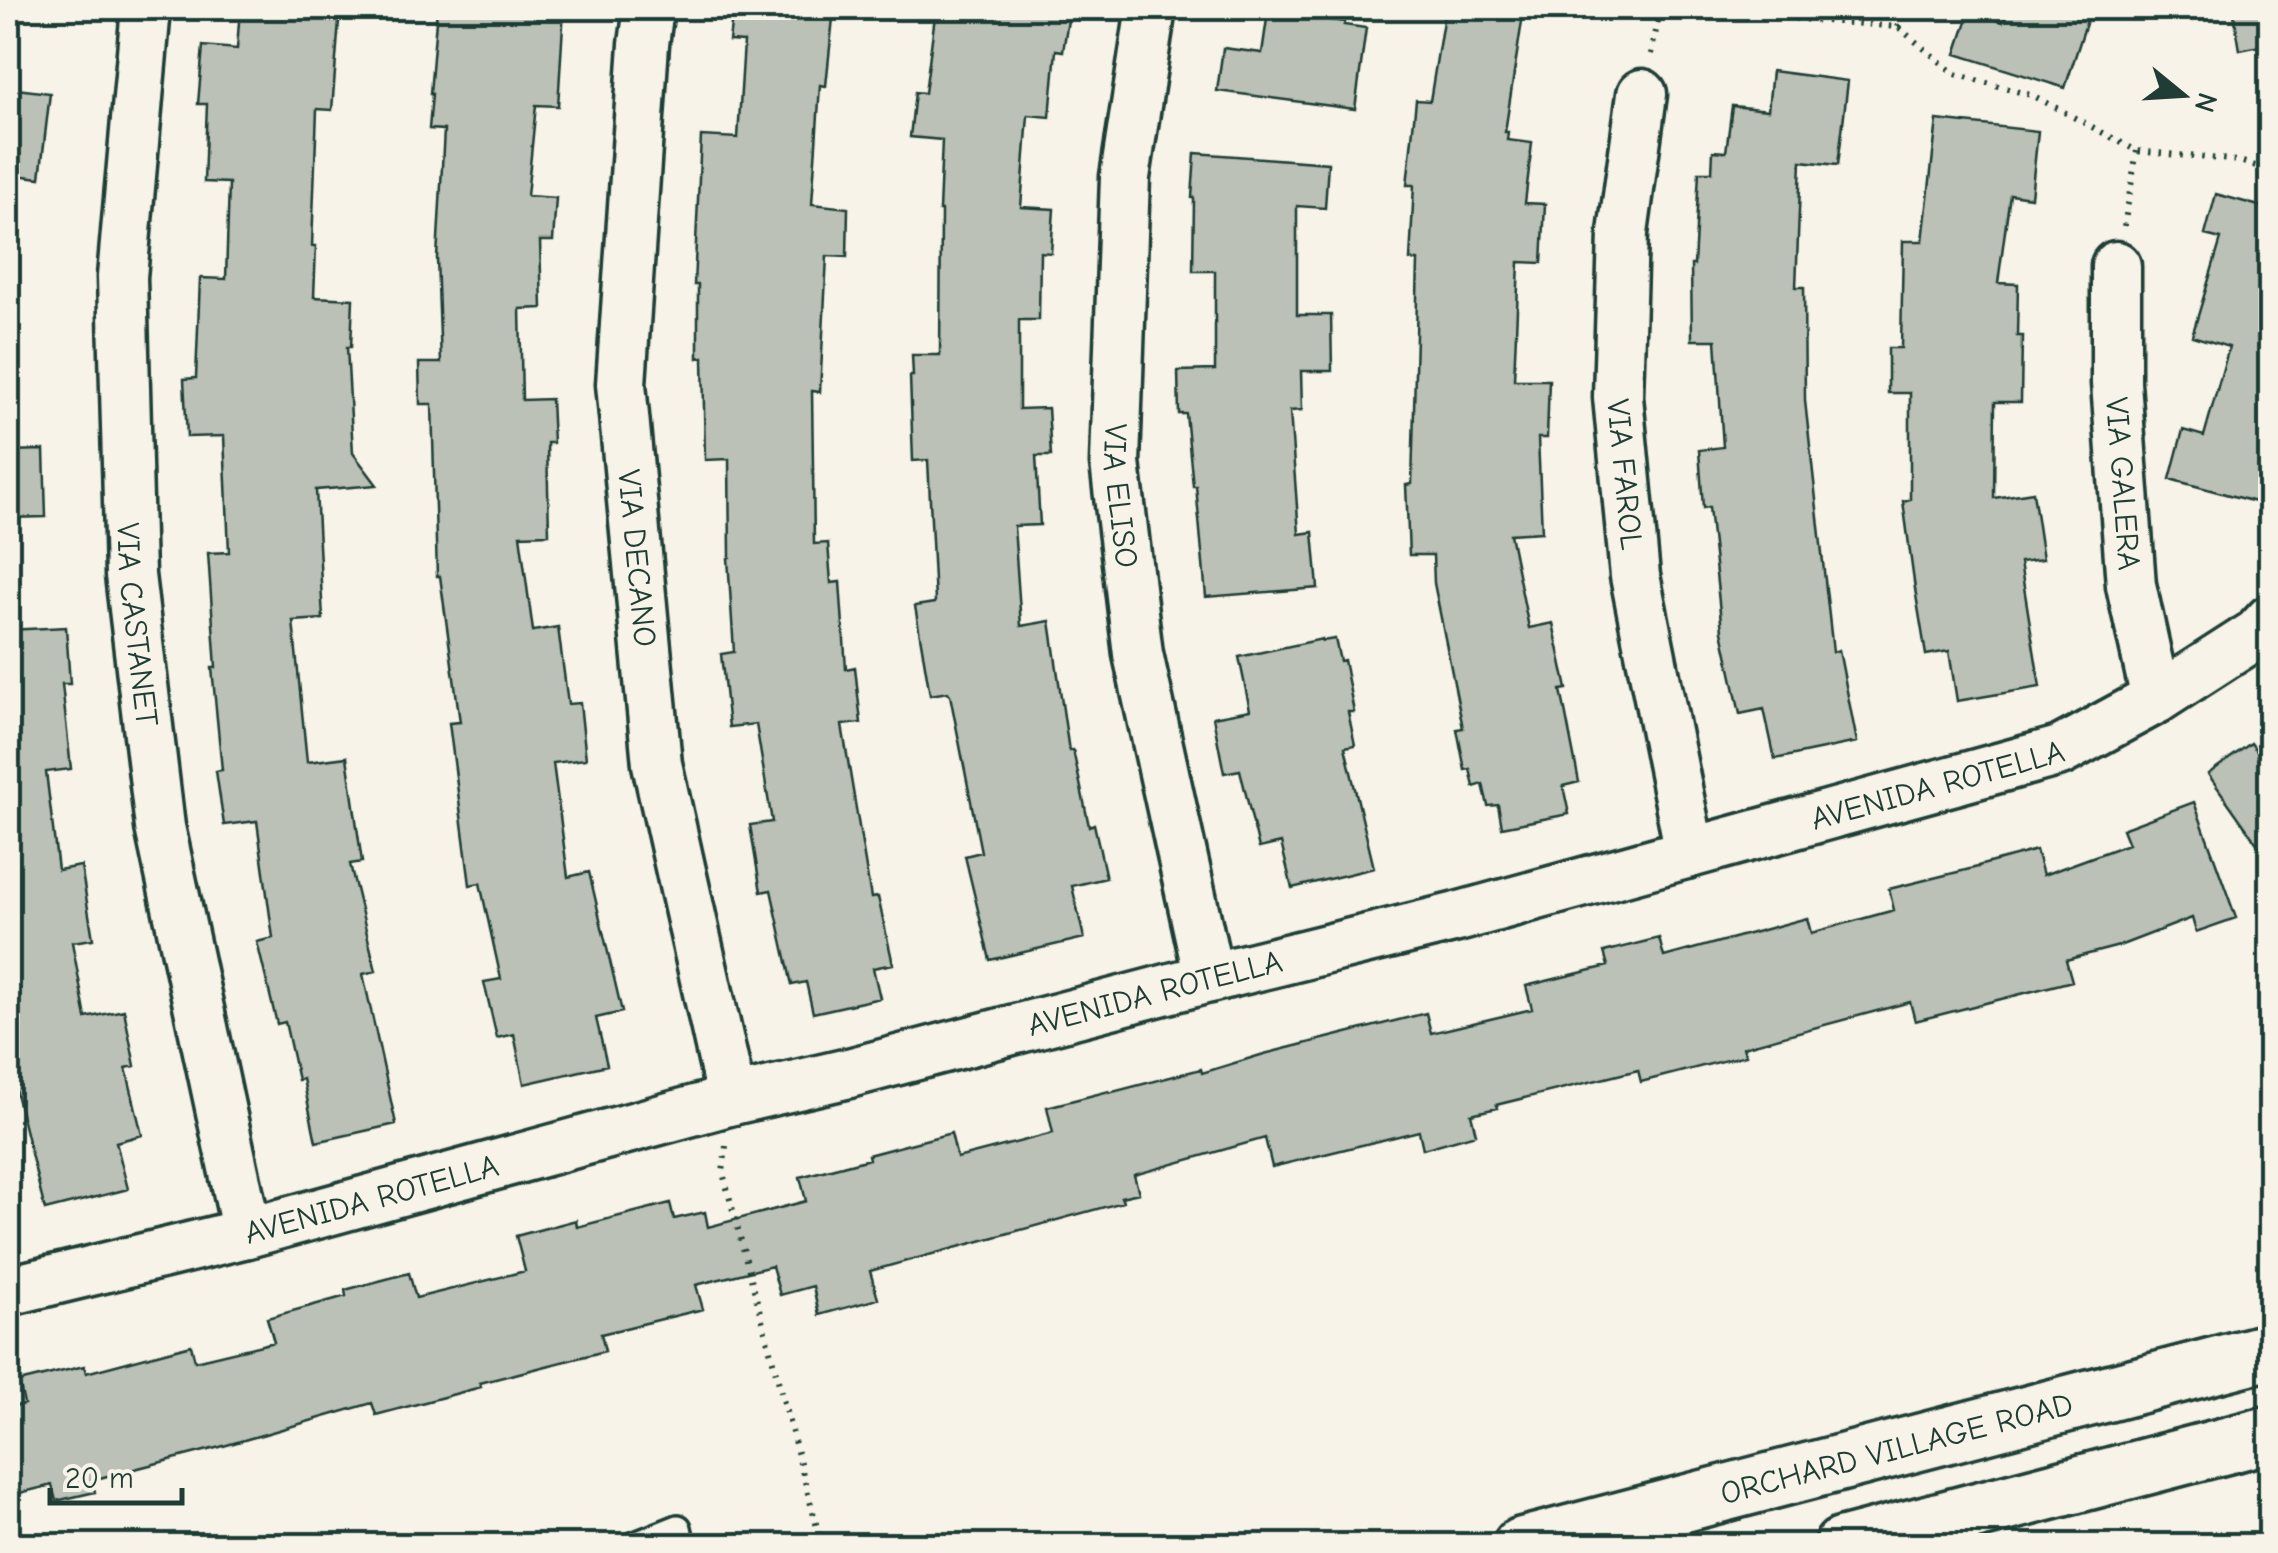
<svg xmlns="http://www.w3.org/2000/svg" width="2278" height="1553" font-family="'Comic Neue',sans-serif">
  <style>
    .building { fill: #bbc1b6; stroke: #1f3d34; stroke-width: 2.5 }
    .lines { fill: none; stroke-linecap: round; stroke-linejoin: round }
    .service-casing { stroke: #1f3d34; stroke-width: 32 }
    .minor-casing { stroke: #1f3d34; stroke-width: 55 }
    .secondary-casing { stroke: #1f3d34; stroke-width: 62 }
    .path { stroke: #1f3d34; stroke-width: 6; stroke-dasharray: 2.5 8; stroke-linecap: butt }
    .service { stroke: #f7f3e8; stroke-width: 25 }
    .minor { stroke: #f7f3e8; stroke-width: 48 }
    .secondary { stroke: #f7f3e8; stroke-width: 55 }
    .labels { text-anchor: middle; stroke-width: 8; stroke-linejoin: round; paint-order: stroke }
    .street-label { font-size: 32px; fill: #1f3d34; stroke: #f7f3e8 }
  </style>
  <rect width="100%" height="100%" fill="#f7f3e8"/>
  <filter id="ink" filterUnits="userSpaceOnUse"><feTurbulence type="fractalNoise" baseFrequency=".01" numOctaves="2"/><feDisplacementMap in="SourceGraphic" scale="20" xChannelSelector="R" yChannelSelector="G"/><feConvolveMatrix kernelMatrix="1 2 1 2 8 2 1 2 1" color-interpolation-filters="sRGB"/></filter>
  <g filter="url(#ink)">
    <!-- building -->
    <path class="building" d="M240,8H340L332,110L317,109L312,246H316L314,297L353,299L351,347H347L353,453L377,485L316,490L323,619L293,621L307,762L347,757L362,862L350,864L376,971L363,974L396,1124L316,1142L303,1079L298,1080L285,1022L277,1024L257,942L273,938L257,821L224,825L216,771L222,770L212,668H216L208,553L229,552L224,436L187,437L184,379L196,378L200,278L226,279L229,183L204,182L207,104H198L203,46L237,49Z
      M437,8H564L558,106L536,105L527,196L556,198L553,241H540L542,308L520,309L522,400L551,399L553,443H547L549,534L520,535L533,631L558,627L568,704L580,703L586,759L553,763L568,877L589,872L622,1012L596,1018L607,1065L524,1084L514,1034L497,1038L484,982L501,979L480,883L470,885L449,723L460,722L440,576H437L432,404H420L419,363H441L437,258L444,130L429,129L432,94H430Z
      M733,8H834L826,86L820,85L812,204L848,208L847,257L827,256L820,392L812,391L814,544L828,543L831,583L840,582L846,669L855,667L861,723L842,725L871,898L878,897L893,964L873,968L880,998L813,1013L806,982L792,985L771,890L761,892L750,825L772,822L756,724L729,727L721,654L734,652L728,558L730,557L729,459L705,460L703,357L698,358V285H694L701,136L738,138L744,42L729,41Z
      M936,8H1070L1063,51L1056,50L1050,117L1028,115L1021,207L1054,209L1051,253L1040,252L1039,320H1019V409L1048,408L1051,456H1036L1040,525L1014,526L1021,626L1050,621L1069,751L1073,750L1089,826L1094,824L1106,878L1072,886L1084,938L990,960L965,856L981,852L950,695L948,692L930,695L915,606L934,603L935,601L928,460L913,461L910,376H913L912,355H940L941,211H939L942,140L910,137L915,92L925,93Z
      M1445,8H1524L1505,132H1508L1507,140L1532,143L1525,203L1545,204L1542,263L1519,262L1514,380H1549L1547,438H1538L1542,532L1510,534L1529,628L1553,623L1567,689L1561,690L1579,782L1563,786L1569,814L1502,827L1498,805L1488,806L1483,784L1474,787L1470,769L1465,770L1457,729L1463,728L1434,583L1433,555H1409L1406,485L1412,484L1418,261L1410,260L1414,185H1407L1416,100L1430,101Z
      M2008,8H2091L2065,88L1956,54L1970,12L2003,22Z
      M2233,8H2270V44L2240,50Z
      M1268,12L1345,22L1344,25L1366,28L1355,109L1217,91L1223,48L1262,53Z
      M1772,71L1848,81L1838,165L1801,161L1796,287H1804L1805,401L1833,652L1839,650L1857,742L1775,759L1764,709L1740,714L1722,631L1709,507L1703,508L1699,450L1723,447L1716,340H1692L1691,265H1694L1699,172H1712L1713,151L1726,152L1732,106L1768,110Z
      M8,88L50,93L40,178L8,174Z
      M1937,120L2038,131L2031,197L2010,194L1998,283L2018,284L2017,336H2022L2021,402H1995L1994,498L2033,492L2043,559L2020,562L2040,687L1957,701L1949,651L1926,655L1915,589L1903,501L1910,499V393H1888V348H1901L1903,241H1923Z
      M1195,153L1328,163L1325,208L1297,206V315H1331L1332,371H1301L1302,410L1290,411L1299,534L1313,532L1318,588L1206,597L1196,486H1193L1186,414H1179L1178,371L1215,370V271H1193L1194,198H1192Z
      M2216,194L2270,209V506L2170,479L2183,430L2204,436L2229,347L2192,336L2221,239L2205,235Z
      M44,450L46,517L8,518V451Z
      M66,627L70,684H62L71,769L46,772L58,870L81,866L93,939L72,942L86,1018L124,1010L135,1066L126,1068L142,1135L116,1142L128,1189L45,1210L14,1085L8,1086V630Z
      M1322,639V641L1335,639L1340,661L1344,660L1354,712H1348L1355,745L1345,747L1374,868L1292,888L1281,843L1259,848L1240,770L1224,773L1213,717L1250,710L1239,657Z
      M2251,743L2270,770V862L2208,774Z
      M2194,802L2236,918L2196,932L2192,918L2119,946L2066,960L2072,981L1915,1021L1910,1002L1743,1047L1746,1055L1641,1082L1638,1070L1496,1105L1497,1108L1471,1114L1476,1134L1423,1149L1419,1131L1272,1167L1265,1138L1134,1175L1139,1193L1121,1197L1123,1202L870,1271L878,1299L819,1315L813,1286L780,1295L772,1266L696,1285L703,1309L601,1334L605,1351L480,1383L481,1387L376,1415L372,1403L220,1447L92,1480L95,1492L56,1501L52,1485L8,1496V1408L24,1404L19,1382L84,1366L86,1373L191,1345L195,1361L274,1342L267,1318L346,1296L345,1290L409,1273L416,1298L525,1271L516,1236L576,1220L577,1227L670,1203L674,1219L705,1212L708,1227L806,1201L800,1177L869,1159L868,1155L951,1133L957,1158L1053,1133L1047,1107L1109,1091V1093L1201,1069L1202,1073L1264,1054L1426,1013L1431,1033L1532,1009L1526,986L1608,966L1604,952L1659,938L1664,957L1807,918L1811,933L1894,910L1889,889L1978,867V866L2036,850L2043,875L2128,844L2122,829Z"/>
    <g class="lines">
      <defs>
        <path id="service" d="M633,1546L678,1528L682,1546"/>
        <g id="minor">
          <path id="s1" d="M146,8L122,277L130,575L160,827L247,1233"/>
          <path id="s2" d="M649,8L644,44L621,384L657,764L732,1100"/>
          <path id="s3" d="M1151,8L1125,177L1115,463L1138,654L1209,978"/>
          <path id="s4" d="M1642,94L1623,233L1618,397L1635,576L1690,853"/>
          <path id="s5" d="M2116,266V383L2131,585L2156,699"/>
          <path id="s6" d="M8,1291L247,1233L732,1100L849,1073L1209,978L1457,917L2060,751L2156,699L2257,634L2270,620"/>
        </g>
        <g id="secondary">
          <path id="s7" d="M1521,1546L2270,1351"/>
          <path d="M1842,1546L2270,1434"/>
        </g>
      </defs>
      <!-- service casing -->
      <use href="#service" class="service-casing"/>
      <!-- minor casing -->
      <use href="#minor" class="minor-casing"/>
      <!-- secondary casing -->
      <use href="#secondary" class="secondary-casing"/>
      <!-- path -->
      <path class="path" d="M1669,8L1898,27L1955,74L2034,96L2137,151L2239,161L2270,170
        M1898,27L1904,8
        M1651,54L1661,8
        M2124,226L2137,151
        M726,1146L723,1173L822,1546"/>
      <!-- service -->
      <use href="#service" class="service"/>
      <!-- minor -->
      <use href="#minor" class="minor"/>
      <!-- secondary -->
      <use href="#secondary" class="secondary"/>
    </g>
  </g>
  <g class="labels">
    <!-- street labels -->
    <g class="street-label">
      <text dy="11" stroke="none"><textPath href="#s4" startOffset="382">VIA FAROL</textPath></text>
      <text dy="11" stroke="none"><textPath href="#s5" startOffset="218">VIA GALERA</textPath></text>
      <text dy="11" stroke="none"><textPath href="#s3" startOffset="490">VIA ELISO</textPath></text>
      <text dy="11" stroke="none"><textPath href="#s2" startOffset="552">VIA DECANO</textPath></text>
      <text dy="11" stroke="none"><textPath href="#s1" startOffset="618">VIA CASTANET</textPath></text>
      <text dy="11" stroke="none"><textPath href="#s6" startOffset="1995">AVENIDA ROTELLA</textPath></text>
      <text dy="11" stroke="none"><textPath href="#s6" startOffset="1185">AVENIDA ROTELLA</textPath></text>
      <text dy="11" stroke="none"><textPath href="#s6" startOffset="375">AVENIDA ROTELLA</textPath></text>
      <text dy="11" stroke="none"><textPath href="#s7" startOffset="388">ORCHARD VILLAGE ROAD</textPath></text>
    </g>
  </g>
  <!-- margin -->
  <rect width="2278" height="1553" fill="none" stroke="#f7f3e8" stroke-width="40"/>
  <rect x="20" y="20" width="2238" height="1513" fill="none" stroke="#1f3d34" stroke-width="4" filter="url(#ink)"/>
  <!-- north arrow -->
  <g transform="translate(2183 95) rotate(108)" stroke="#f7f3e8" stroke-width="8" paint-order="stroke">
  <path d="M0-8L18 38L0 25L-18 38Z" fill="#1f3d34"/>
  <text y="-15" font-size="28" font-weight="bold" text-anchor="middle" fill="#1f3d34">N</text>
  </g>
  <!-- scale -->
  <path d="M50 1488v15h132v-15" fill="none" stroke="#1f3d34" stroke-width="5"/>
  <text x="65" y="1488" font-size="30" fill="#1f3d34" stroke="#f7f3e8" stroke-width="8" paint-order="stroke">20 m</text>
</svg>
